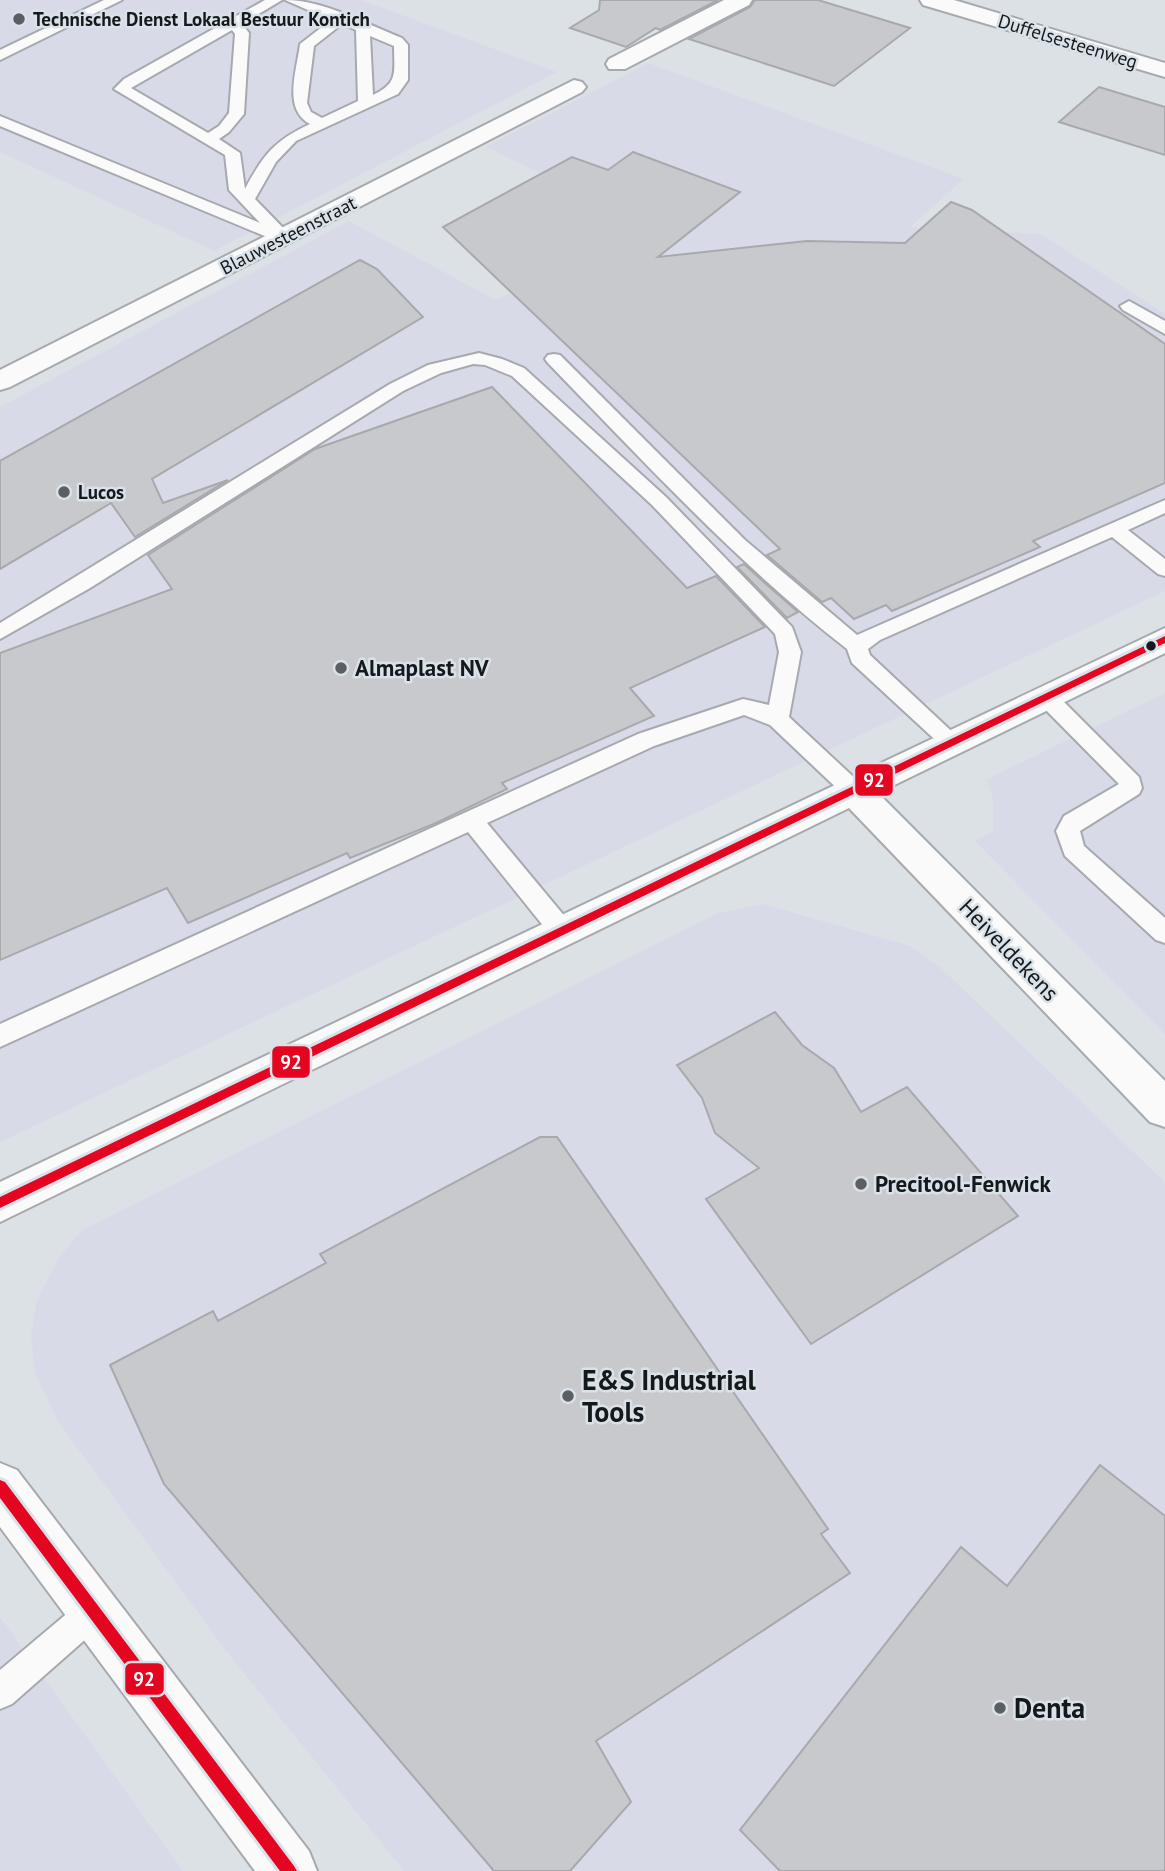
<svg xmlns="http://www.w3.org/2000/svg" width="1165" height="1871" font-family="'PT Sans',sans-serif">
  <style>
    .industrial { fill: #d9dae8 }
    .building { fill: #c7c9cd; stroke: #a7a9ad; stroke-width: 2 }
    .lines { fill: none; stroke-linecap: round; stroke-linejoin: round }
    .service-casing { stroke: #a6a9ad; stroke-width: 4 }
    .minor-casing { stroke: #a6a9ad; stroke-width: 4 }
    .tertiary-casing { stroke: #a6a9ad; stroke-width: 4 }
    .service { fill: #fafafb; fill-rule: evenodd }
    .minor { fill: #fafafb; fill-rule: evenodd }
    .tertiary { fill: #fafafb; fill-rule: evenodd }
    .bus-1-casing { stroke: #d9e2e9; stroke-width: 6 }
    .bus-1 { fill: #e40521; fill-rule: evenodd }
    .poi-dot { fill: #5b5f63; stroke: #d9e2e9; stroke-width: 2.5 }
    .bus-dot { fill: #16191c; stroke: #d9e2e9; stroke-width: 2.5 }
    .labels { text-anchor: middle; stroke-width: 5; stroke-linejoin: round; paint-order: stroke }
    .far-poi-label { font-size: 19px; font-weight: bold; fill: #16191c; stroke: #d9e2e9; text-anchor: start }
    .far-street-label { font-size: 19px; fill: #16191c; stroke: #d9e2e9 }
    .poi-label { font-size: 23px; font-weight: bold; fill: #16191c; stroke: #d9e2e9; text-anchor: start }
    .street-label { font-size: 23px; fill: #16191c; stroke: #d9e2e9 }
    .near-poi-label { font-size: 28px; font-weight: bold; fill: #16191c; stroke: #d9e2e9; text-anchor: start }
    .line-badge { stroke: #d9e2e9; stroke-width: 2.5 }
    .badge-label { font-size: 19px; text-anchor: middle; font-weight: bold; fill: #fff }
  </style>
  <rect width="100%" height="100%" fill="#dce1e6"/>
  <!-- industrial -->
  <path class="industrial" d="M0,0H361L557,72L214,251L0,152Z
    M648,63L964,179L910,227L1041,234L1165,314V591L0,1142V407L349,221L496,300L587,251L663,231L486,147Z
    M1165,693V1034L975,841L993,831V800L987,779Z
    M763,904L910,946L941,968L1165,1182V1871H404L226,1651L57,1420L35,1373L31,1335L37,1300L58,1259L82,1230L718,913Z
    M0,1617L183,1871H0Z"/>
  <!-- building -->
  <path class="building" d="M600,0H718L660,30L656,28L626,47L570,28L599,10Z
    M755,0H818L910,28L834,86L689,39L750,7Z
    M1099,87L1165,107V155L1059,122Z
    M633,152L740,192L658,257L807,241L905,243L951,202L972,210L1165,344V483L1033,541L1040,547L892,611L886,605L854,619L831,598L822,602L767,555L780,549L443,227L572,157L608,170Z
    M360,260L377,269L423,317L152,479L163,503L228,480L135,537L111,503L0,569V461Z
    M492,387L687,588L716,576L765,627L630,688L654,716L502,783L507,789L436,823L350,858L347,853L188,923L167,888L0,960V653L172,589L148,555L315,449Z
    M744,564L766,584L798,612L787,618L737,567Z
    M775,1012L802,1045L834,1068L861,1112L907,1087L1018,1216L811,1344L706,1199L759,1168L715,1133L702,1098L677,1065Z
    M540,1137H557L828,1529L821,1534L850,1573L596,1741L631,1802L570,1871H494L164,1484L110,1365L213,1311L218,1321L326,1263L320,1254Z
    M1100,1465L1165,1516V1871H780L740,1830L961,1547L1007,1586Z"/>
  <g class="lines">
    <defs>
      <path id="service" d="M104,0H122L0,60V50Z
        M265,0H282L242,24L249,33L244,114L229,132L219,139L240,153L245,189C263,155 275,140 310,124C282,109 297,70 300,44L331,20L285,0C324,0 366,24 402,38L408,45V80L398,94L296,141L276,162L255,199L290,235L292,238L290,241L284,243L267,237L0,126V116L260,223L229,190L225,155L114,89L124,79ZM342,24L356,30L358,101L322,118L311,112L307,103L314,46ZM232,30L235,34L229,113L219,126L208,133L131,88ZM370,36L394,46C394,72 399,83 373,95Z
        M1129,301L1165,321V334L1123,310L1120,306Z
        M479,353L502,359L524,368L666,497L792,627L801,652L789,717L861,784L864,790L861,796L853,798L845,796L770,725L744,715L654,746L487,823L571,924L574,931L571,938L562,941L553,938L468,832L0,1047V1024L638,734L743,699L769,705L779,652L775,634L652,505L512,376L485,365L473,364L441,373L403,391L90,588L0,639V623L390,384L428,365Z
        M554,354L560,355L745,540L857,635L1165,500V513L1128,530L1165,559V576L1158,574L1112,537L880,640L868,649L870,655L963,742L960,748L952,750L944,748L852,663L847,649C738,564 644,462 548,363L545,359L548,355Z
        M1045,688L1053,691L1139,777L1142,788L1139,794L1080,831L1084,846L1165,918V943L1156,940L1065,856L1056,831L1064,816L1119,784L1037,701L1034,696L1037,691Z
        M94,1595L105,1600L110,1611L105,1622L12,1704L0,1709V1670L83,1600Z"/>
      <path id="minor" d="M724,0H752L749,5L625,69H609L606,64L609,59Z
        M574,80L582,82L586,87L582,92L10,387L0,390V370Z
        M1165,628V653L878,793L1165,1081V1127L1150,1122L849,808L0,1222V1182Z
        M0,1463L17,1470L309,1851L317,1871H255L0,1527Z"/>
      <path id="tertiary" d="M920,0H954L1165,63V77L923,5Z"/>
    </defs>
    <!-- service casing -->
    <use href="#service" class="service-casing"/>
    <!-- minor casing -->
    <use href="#minor" class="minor-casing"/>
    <!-- tertiary casing -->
    <use href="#tertiary" class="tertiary-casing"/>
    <!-- service -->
    <use href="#service" class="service"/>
    <!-- minor -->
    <use href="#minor" class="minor"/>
    <!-- tertiary -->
    <use href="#tertiary" class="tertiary"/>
    <defs>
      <path id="bus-1" d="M1165,636V643L0,1208V1197Z
        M0,1480L5,1482L294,1866L297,1871H280L0,1498Z"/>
    </defs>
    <!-- bus-1 casing -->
    <use href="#bus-1" class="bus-1-casing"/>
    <!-- bus-1 -->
    <use href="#bus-1" class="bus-1"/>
  </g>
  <!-- markers -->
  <g class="poi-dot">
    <circle cx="19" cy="19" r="7"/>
    <circle cx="64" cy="492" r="7"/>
    <circle cx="341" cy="668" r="7"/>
    <circle cx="861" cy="1184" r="7"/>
    <circle cx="568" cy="1396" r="7"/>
    <circle cx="1000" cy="1708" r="7"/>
  </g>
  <circle class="bus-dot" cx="1151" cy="646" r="6"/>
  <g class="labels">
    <!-- far-poi labels -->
    <g class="far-poi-label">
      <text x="33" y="26">Technische Dienst Lokaal Bestuur Kontich</text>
      <text x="78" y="499">Lucos</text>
    </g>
    <!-- far-street labels -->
    <g class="far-street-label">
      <text transform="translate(1068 41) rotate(17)" y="7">Duffelsesteenweg</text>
      <text transform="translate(288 235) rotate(-27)" y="7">Blauwesteenstraat</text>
    </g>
    <!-- poi labels -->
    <g class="poi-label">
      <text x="355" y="676">Almaplast NV</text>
      <text x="875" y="1192">Precitool-Fenwick</text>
    </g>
    <!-- street labels -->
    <g class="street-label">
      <text transform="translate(1009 950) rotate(46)" y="8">Heiveldekens</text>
    </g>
    <!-- near-poi labels -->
    <g class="near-poi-label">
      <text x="582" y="1390">E&amp;S Industrial<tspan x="582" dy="32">Tools</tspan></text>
      <text x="1014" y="1718">Denta</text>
    </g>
  </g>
  <g class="line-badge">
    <rect x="854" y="763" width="40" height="34" rx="7" fill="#e40521"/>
    <rect x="271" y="1045" width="40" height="34" rx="7" fill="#e40521"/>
    <rect x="124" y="1662" width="41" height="34" rx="7" fill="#e40521"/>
  </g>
  <g class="badge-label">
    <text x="874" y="787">92</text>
    <text x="291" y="1069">92</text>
    <text x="144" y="1686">92</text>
  </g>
</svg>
